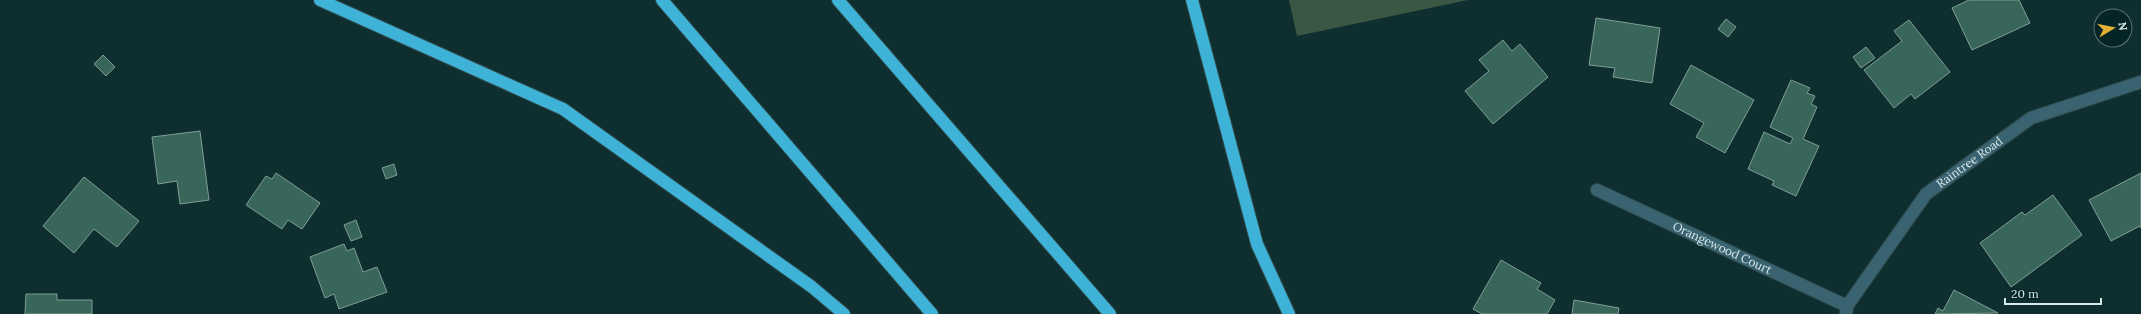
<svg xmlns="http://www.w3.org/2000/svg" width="2141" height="314" font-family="Lora,serif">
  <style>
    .green { fill: #395743 }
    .building { fill: #38665b; stroke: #809e96 }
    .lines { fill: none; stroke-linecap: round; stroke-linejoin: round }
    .street-casing { stroke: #2f4c4d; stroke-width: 14 }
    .highway-casing { stroke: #2f4c4d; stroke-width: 14 }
    .street { stroke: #3a6371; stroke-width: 12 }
    .highway { stroke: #3fb2d7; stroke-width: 12 }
    .labels { text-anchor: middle; stroke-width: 4; stroke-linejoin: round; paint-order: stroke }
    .street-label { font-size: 12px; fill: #d7e8e9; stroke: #052426 }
  </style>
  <rect width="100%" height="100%" fill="#0f2e2f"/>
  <!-- green -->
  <path class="green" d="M1289,0H1468L1297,36Z"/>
  <!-- building -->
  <path class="building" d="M1969,0H2019L2030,23L1972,50L1952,8Z
    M1596,18L1660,28L1652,83L1613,77L1615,68L1589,65Z
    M1726,19L1736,27L1728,37L1718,29Z
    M1909,20L1950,72L1915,99L1911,94L1894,108L1864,70L1902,41L1894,31Z
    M1503,40L1512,51L1520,44L1548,77L1493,124L1465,91L1489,71L1479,60Z
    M1866,47L1875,58L1861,68L1853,57Z
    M103,55L115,67L106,76L94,64Z
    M1691,65L1754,100L1725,153L1696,137L1704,123L1670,104Z
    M1791,80L1810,88L1807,93L1815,96L1811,104L1817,107L1803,139L1819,146L1796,196L1772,185L1774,181L1748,169L1764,132L1790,144L1793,138L1770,127Z
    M200,131L209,200L180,204L177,181L158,184L152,137Z
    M394,164L397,175L386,179L382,168Z
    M276,173L320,203L302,229L288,220L282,229L246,205L266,176L272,179Z
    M2141,173V228L2140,226L2111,241L2089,200Z
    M84,177L139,221L117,247L94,229L74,253L43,226Z
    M2053,195L2082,235L2011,287L1980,243L2022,212L2025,215Z
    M356,220L362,237L351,241L344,225Z
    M344,244L347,251L354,248L363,272L377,267L387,292L339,309L334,294L325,298L310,257Z
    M1501,260L1541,283L1537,289L1555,300L1547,314H1482L1473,309Z
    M1954,290L1998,313L1935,314L1938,308L1943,311Z
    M26,294H57V300H92V314H25Z
    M1574,300L1619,308L1618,314H1572Z"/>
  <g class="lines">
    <defs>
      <g id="street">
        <path id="s1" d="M1597,190L1847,306"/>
        <path id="s2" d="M1846,314L1847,306L1926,194L2031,118L2141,82"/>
      </g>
      <path id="highway" d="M320,0L563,109L812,287L844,314
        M662,0L932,314
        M838,0L1110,314
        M1192,0L1257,244L1289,314"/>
    </defs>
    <!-- street casing -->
    <use href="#street" class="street-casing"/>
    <!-- highway casing -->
    <use href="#highway" class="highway-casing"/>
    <!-- street -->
    <use href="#street" class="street"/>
    <!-- highway -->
    <use href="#highway" class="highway"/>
  </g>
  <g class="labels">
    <!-- street labels -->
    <g class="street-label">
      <text dy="4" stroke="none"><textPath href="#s2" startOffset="199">Raintree Road</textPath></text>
      <text dy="4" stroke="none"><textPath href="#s1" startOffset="138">Orangewood Court</textPath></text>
    </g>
  </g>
  <!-- north arrow -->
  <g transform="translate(2113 28) rotate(80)"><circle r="19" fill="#052426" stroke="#597274"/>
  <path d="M0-3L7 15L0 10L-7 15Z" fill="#e1af34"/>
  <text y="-6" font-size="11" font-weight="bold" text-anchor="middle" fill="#d7e8e9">N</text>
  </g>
  <!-- scale -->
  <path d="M2005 298v6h96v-6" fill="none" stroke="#d7e8e9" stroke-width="2"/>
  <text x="2011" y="298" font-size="12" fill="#d7e8e9" stroke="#052426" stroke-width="3" paint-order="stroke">20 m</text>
</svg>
